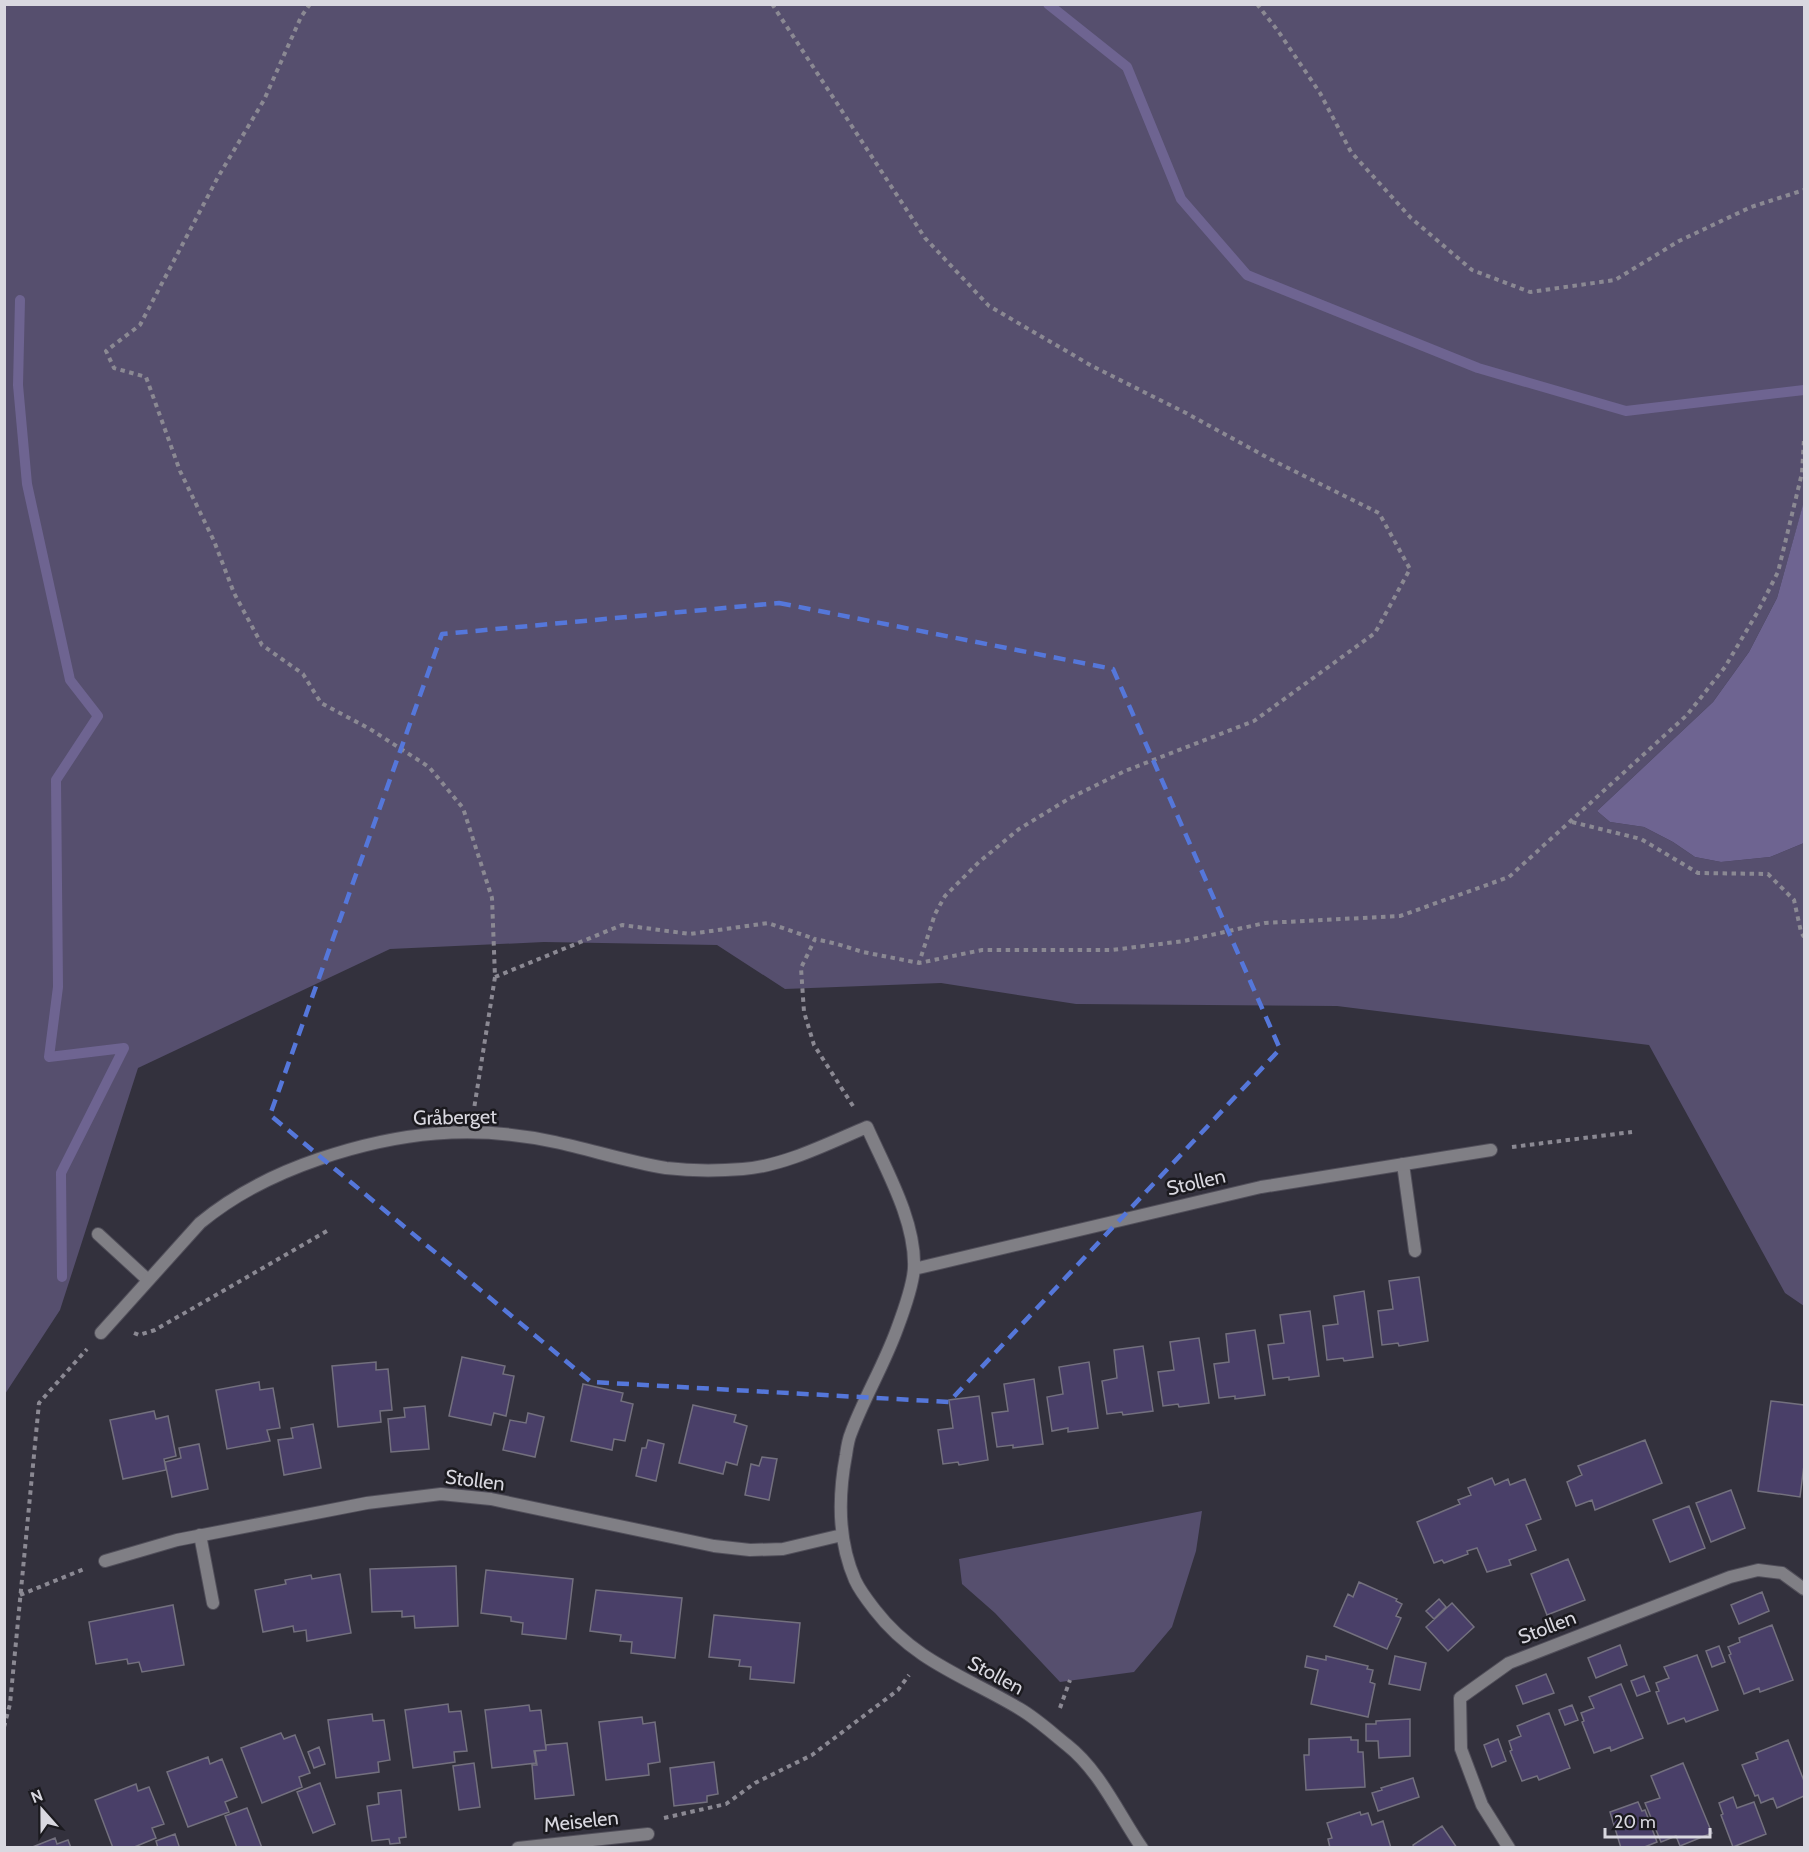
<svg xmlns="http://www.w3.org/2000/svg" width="1809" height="1852" font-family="Cabin,sans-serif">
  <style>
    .green { fill: #564f6e }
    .water { fill: #6e6491 }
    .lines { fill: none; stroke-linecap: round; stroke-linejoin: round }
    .stream { stroke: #6e6491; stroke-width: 10 }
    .building { fill: #493f68; stroke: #73707e; stroke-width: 1.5 }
    .service-casing { stroke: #514f5a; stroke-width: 14 }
    .minor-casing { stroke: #514f5a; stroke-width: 14 }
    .path { stroke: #8b8993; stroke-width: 4; stroke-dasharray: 4.5 4.5; stroke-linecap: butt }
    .service { stroke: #807f85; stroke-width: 12 }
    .minor { stroke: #807f85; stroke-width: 12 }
    .marked { fill: none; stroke: #5577da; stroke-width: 4.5; stroke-dasharray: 12 8; stroke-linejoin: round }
    .labels { text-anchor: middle; stroke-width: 5; stroke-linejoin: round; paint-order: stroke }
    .street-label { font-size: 20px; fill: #d9d8e0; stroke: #1b1a1f }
  </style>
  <rect width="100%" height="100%" fill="#33313d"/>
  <!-- green -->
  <path class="green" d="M5,5H1804V502L1777,598L1749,652L1713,702L1597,811L1610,822L1644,827L1673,842L1695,857L1721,862L1770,857L1804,843V1306L1785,1293L1649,1045L1337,1006L1076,1004L941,983L785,989L717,945L544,942L390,949L138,1068L60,1310L5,1394Z
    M1202,1511L1196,1551L1172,1627L1134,1672L1060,1682L995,1613L962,1584L959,1559Z"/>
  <!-- water -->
  <path class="water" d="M1804,501V843L1770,857L1721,862L1695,857L1673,842L1644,827L1610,822L1597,811L1713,702L1749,652L1777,598Z"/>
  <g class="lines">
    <!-- stream -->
    <path class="stream" d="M1048,4L1127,67L1181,199L1247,275L1478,368L1626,411L1804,390
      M20,300L18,385L27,484L70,680L98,716L56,780L58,987L49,1057L124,1048L61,1173L62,1277"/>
  </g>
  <!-- building -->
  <path class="building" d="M1419,1277L1428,1341L1399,1346L1398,1343L1382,1345L1378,1311L1393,1309L1389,1281Z
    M1364,1291L1373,1357L1344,1361L1343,1358L1327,1360L1323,1326L1338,1324L1334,1296Z
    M1310,1311L1319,1376L1289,1380V1377L1273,1379L1268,1345L1284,1343L1280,1315Z
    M1255,1330L1265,1395L1235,1399V1396L1219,1398L1214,1364L1229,1362L1226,1334Z
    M1199,1338L1209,1403L1179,1407L1178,1404L1163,1406L1158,1372L1174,1370L1170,1342Z
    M1143,1346L1153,1411L1123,1415L1122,1412L1107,1414L1102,1381L1117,1378L1114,1350Z
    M462,1357L505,1366L503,1374L514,1376L506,1416L494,1413L491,1425L449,1416Z
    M376,1362V1370L388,1369L392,1410L380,1411L381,1422L338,1427L332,1366Z
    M1089,1362L1098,1428L1068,1432V1428L1052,1431L1047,1397L1063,1394L1059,1367Z
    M1034,1379L1043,1444L1013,1448V1445L997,1447L992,1413L1008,1411L1004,1384Z
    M259,1382L260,1390L273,1388L280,1428L267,1430L270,1441L227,1449L216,1390Z
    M583,1384L623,1393L621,1401L633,1404L625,1441L614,1439L612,1450L571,1441Z
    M979,1396L988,1460L959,1465L958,1462L943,1464L938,1430L953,1428L949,1400Z
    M1771,1401L1804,1405V1465L1800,1497L1758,1491Z
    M693,1405L736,1415L734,1422L747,1426L737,1465L726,1462L723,1474L679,1463Z
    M425,1406L429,1449L391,1452L388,1419L405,1417L404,1408Z
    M154,1411L156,1419L168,1416L176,1456L164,1459L166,1470L123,1479L110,1420Z
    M528,1413L544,1417L535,1457L503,1450L510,1420L526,1423Z
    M313,1424L321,1468L284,1475L278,1440L293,1438L291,1428Z
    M648,1440L664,1444L656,1481L636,1476L642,1448H646Z
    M1645,1440L1662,1483L1595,1510L1592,1500L1576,1506L1567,1482L1582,1475L1578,1466Z
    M199,1444L208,1489L172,1497L165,1462L181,1458L179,1448Z
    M762,1457L777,1459L769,1500L745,1495L751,1464L759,1466Z
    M1492,1478L1495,1485L1508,1479L1510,1485L1525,1479L1541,1519L1526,1525L1536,1550L1509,1560L1511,1565L1487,1572L1477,1548L1467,1551L1468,1554L1444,1563L1442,1560L1434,1563L1417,1522L1460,1504L1458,1500L1471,1495L1468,1488Z
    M1731,1490L1745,1528L1711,1542L1696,1503Z
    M1689,1506L1705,1548L1670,1562L1653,1520Z
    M1568,1559L1585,1600L1547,1615L1531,1574Z
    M456,1566L458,1626L415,1628L414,1616L402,1617V1611L372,1612L370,1569Z
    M486,1570L573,1579L566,1639L522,1634L523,1623L511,1621V1617L481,1613Z
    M340,1574L351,1633L307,1641L306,1630L294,1632L293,1626L263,1632L255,1590L286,1584L285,1580L311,1575L312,1579Z
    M1359,1582L1397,1599L1396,1601L1402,1604L1396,1616L1401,1618L1387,1649L1334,1626L1348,1594L1353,1597Z
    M596,1590L682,1598L675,1658L631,1653L632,1642L620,1641L621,1635L590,1631Z
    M1762,1592L1769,1611L1739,1624L1731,1605Z
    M1439,1599L1446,1607L1434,1619L1426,1611Z
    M1452,1603L1474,1627L1448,1651L1426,1627Z
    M173,1605L184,1665L142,1672L139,1662L128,1664L127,1659L96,1664L89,1622Z
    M714,1615L800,1623L794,1683L750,1679L751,1667L739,1666L740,1660L709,1657Z
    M1772,1625L1793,1680L1760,1692L1759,1688L1744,1694L1729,1655L1731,1654L1728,1647L1740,1642L1739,1638Z
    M1620,1645L1627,1665L1596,1678L1588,1658Z
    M1719,1646L1725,1662L1712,1667L1706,1651Z
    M1697,1655L1718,1710L1686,1722L1684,1718L1668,1724L1656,1692L1659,1691L1656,1683L1669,1678L1664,1667Z
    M1307,1656L1326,1660V1656L1368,1666L1367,1669L1373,1670L1370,1682L1375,1684L1368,1717L1311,1704L1318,1670L1305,1667Z
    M1395,1656L1426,1663L1420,1690L1389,1684Z
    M1546,1674L1554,1693L1523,1704L1516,1686Z
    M1644,1676L1650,1691L1637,1696L1631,1681Z
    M1621,1684L1643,1738L1611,1751L1610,1747L1594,1753L1582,1722L1584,1721L1581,1713L1594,1708L1589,1697Z
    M448,1704L449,1712L461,1711L467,1751L454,1752L455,1762L413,1768L405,1710Z
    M529,1705L530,1711L541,1710L546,1750L534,1751L536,1763L492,1768L485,1710Z
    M1572,1705L1578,1720L1565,1725L1559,1710Z
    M1549,1713L1570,1768L1539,1780L1537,1776L1522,1781L1510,1751L1512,1750L1509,1741L1521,1736L1517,1726Z
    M372,1714L373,1721L384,1720L390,1760L378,1762L379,1772L336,1778L328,1720Z
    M642,1717L643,1724L655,1722L660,1762L648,1764L649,1775L606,1780L599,1722Z
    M1410,1719V1756L1379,1758L1378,1741H1366V1724H1376V1721Z
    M281,1733L284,1739L295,1735L310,1773L299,1777L302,1787L262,1803L241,1748Z
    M1351,1737V1740H1358V1752H1363L1365,1787L1306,1790L1304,1755H1309V1739Z
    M1498,1739L1506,1761L1492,1767L1484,1745Z
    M1788,1740L1804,1781V1796L1777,1808L1773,1798L1761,1803L1758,1795L1755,1796L1742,1765L1758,1759L1756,1753Z
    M567,1743L574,1795L535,1799L532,1765H537L535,1751L546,1750V1745Z
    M319,1747L325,1764L314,1768L308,1752Z
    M208,1757L210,1764L222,1759L237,1797L225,1802L229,1812L188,1827L167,1772Z
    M714,1762L718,1794L707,1796V1802L674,1806L670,1768Z
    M474,1763L480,1807L459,1810L453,1766Z
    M1683,1763L1712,1833L1680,1846L1676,1836L1661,1842L1645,1803L1660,1798L1651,1776Z
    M1413,1778L1419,1797L1378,1811L1372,1793L1382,1790L1381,1788Z
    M320,1783L335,1824L313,1833L297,1792Z
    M136,1784L138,1791L149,1787L164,1824L152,1828L156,1838L132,1848H113L95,1800Z
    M401,1790L406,1837L399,1838L400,1843L390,1844L389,1839L372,1841L367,1806L379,1804L378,1793Z
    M1733,1797L1737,1808L1754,1802L1766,1834L1733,1847L1721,1815L1723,1814L1719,1803Z
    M1638,1802L1642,1811L1645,1810L1657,1842L1642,1848H1621L1610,1812Z
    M247,1808L262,1848H237L225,1816Z
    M1360,1812L1361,1815L1368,1813L1372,1825L1383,1821L1391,1848H1330L1328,1839L1332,1838L1327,1823Z
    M1442,1826L1457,1848H1414L1413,1845Z
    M175,1834L179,1846L175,1848H158L156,1841Z
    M55,1838L57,1844L68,1840L71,1848H30Z"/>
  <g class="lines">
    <defs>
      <path id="service" d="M1403,1164L1415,1251
        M98,1234L148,1280
        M200,1535L213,1603"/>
      <path id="minor" d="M914,1269L1261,1187L1491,1150
        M101,1333L200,1223C235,1194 275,1174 319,1159C398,1132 473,1124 555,1142C592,1150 629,1162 666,1168C691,1171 717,1171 743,1169C784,1166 829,1143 867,1127C885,1168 916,1221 914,1268C913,1285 903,1313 897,1329C884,1365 864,1398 851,1433C848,1440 847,1448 846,1455C838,1497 838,1541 855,1580C860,1591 868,1601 875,1610C915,1662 967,1677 1020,1709C1037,1719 1052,1733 1067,1745C1100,1771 1118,1813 1142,1848
        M105,1561L177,1540L367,1503L441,1494L491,1499L714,1546L750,1550L783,1549L842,1535
        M518,1848L648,1834
        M1509,1848L1482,1805L1461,1749L1460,1698L1509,1663L1730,1577L1758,1570L1782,1573L1804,1589"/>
    </defs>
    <!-- service casing -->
    <use href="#service" class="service-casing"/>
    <!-- minor casing -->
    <use href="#minor" class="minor-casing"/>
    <!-- path -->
    <path class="path" d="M310,4L301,17L264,100L218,177L140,325L106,351L114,368L146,377L180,471L214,541L234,593L262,645L303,674L321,703L370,729L429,767L463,808L492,898L495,977L474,1109
      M772,4L925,238L989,306L1092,366L1186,413L1270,459L1379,513L1410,569L1375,633L1254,721L1125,771L1070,798L1019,829L979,862L945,896L935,914L919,963
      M1257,4L1278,31L1320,93L1351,152L1411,218L1472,270L1530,292L1615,280L1679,241L1751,207L1804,190
      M1572,822L1641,839L1698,873L1768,874L1794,900L1801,932L1804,937
      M495,977L622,925L690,934L768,923L815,939
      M853,1106L814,1045L804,1012L801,968L815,939L837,944L863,952L919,963L982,950H1112L1184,941L1265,923L1400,916L1509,877L1687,715L1725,667L1757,613L1778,572L1802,473L1804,439
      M1512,1147L1632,1132
      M134,1333L139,1335L155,1330L327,1231
      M20,1595L84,1569
      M1060,1708L1070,1680
      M4,1727L10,1704L39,1403L87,1349
      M664,1818L726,1804L755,1783L812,1755L898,1690L909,1675"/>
    <!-- service -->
    <use href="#service" class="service"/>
    <!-- minor -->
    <use href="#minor" class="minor"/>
  </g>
  <!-- marked area -->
  <path class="marked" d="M779,603L1113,669L1280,1049L949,1402L591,1382L270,1115L442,634Z"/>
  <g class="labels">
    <!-- street labels -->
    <g class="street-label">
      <text transform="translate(455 1117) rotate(-1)" y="7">Gråberget</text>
      <text transform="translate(1196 1182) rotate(-13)" y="7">Stollen</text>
      <text transform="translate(475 1480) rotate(7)" y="7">Stollen</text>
      <text transform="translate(1547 1627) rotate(-21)" y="7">Stollen</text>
      <text transform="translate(996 1675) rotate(28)" y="7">Stollen</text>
      <text transform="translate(581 1821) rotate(-6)" y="7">Meiselen</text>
    </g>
  </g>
  <!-- border -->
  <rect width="1809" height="1852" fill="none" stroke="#d9d8e0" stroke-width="12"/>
  <!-- north arrow -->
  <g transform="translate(42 1810) rotate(339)" stroke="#1b1a1f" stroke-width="4.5" paint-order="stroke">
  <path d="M0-4.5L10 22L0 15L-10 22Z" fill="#d9d8e0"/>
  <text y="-9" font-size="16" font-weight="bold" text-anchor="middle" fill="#d9d8e0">N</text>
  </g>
  <!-- scale -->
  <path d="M1605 1828v9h105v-9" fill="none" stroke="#d9d8e0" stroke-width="3"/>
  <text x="1614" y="1828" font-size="18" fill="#d9d8e0" stroke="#1b1a1f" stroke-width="4.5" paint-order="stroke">20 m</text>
</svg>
